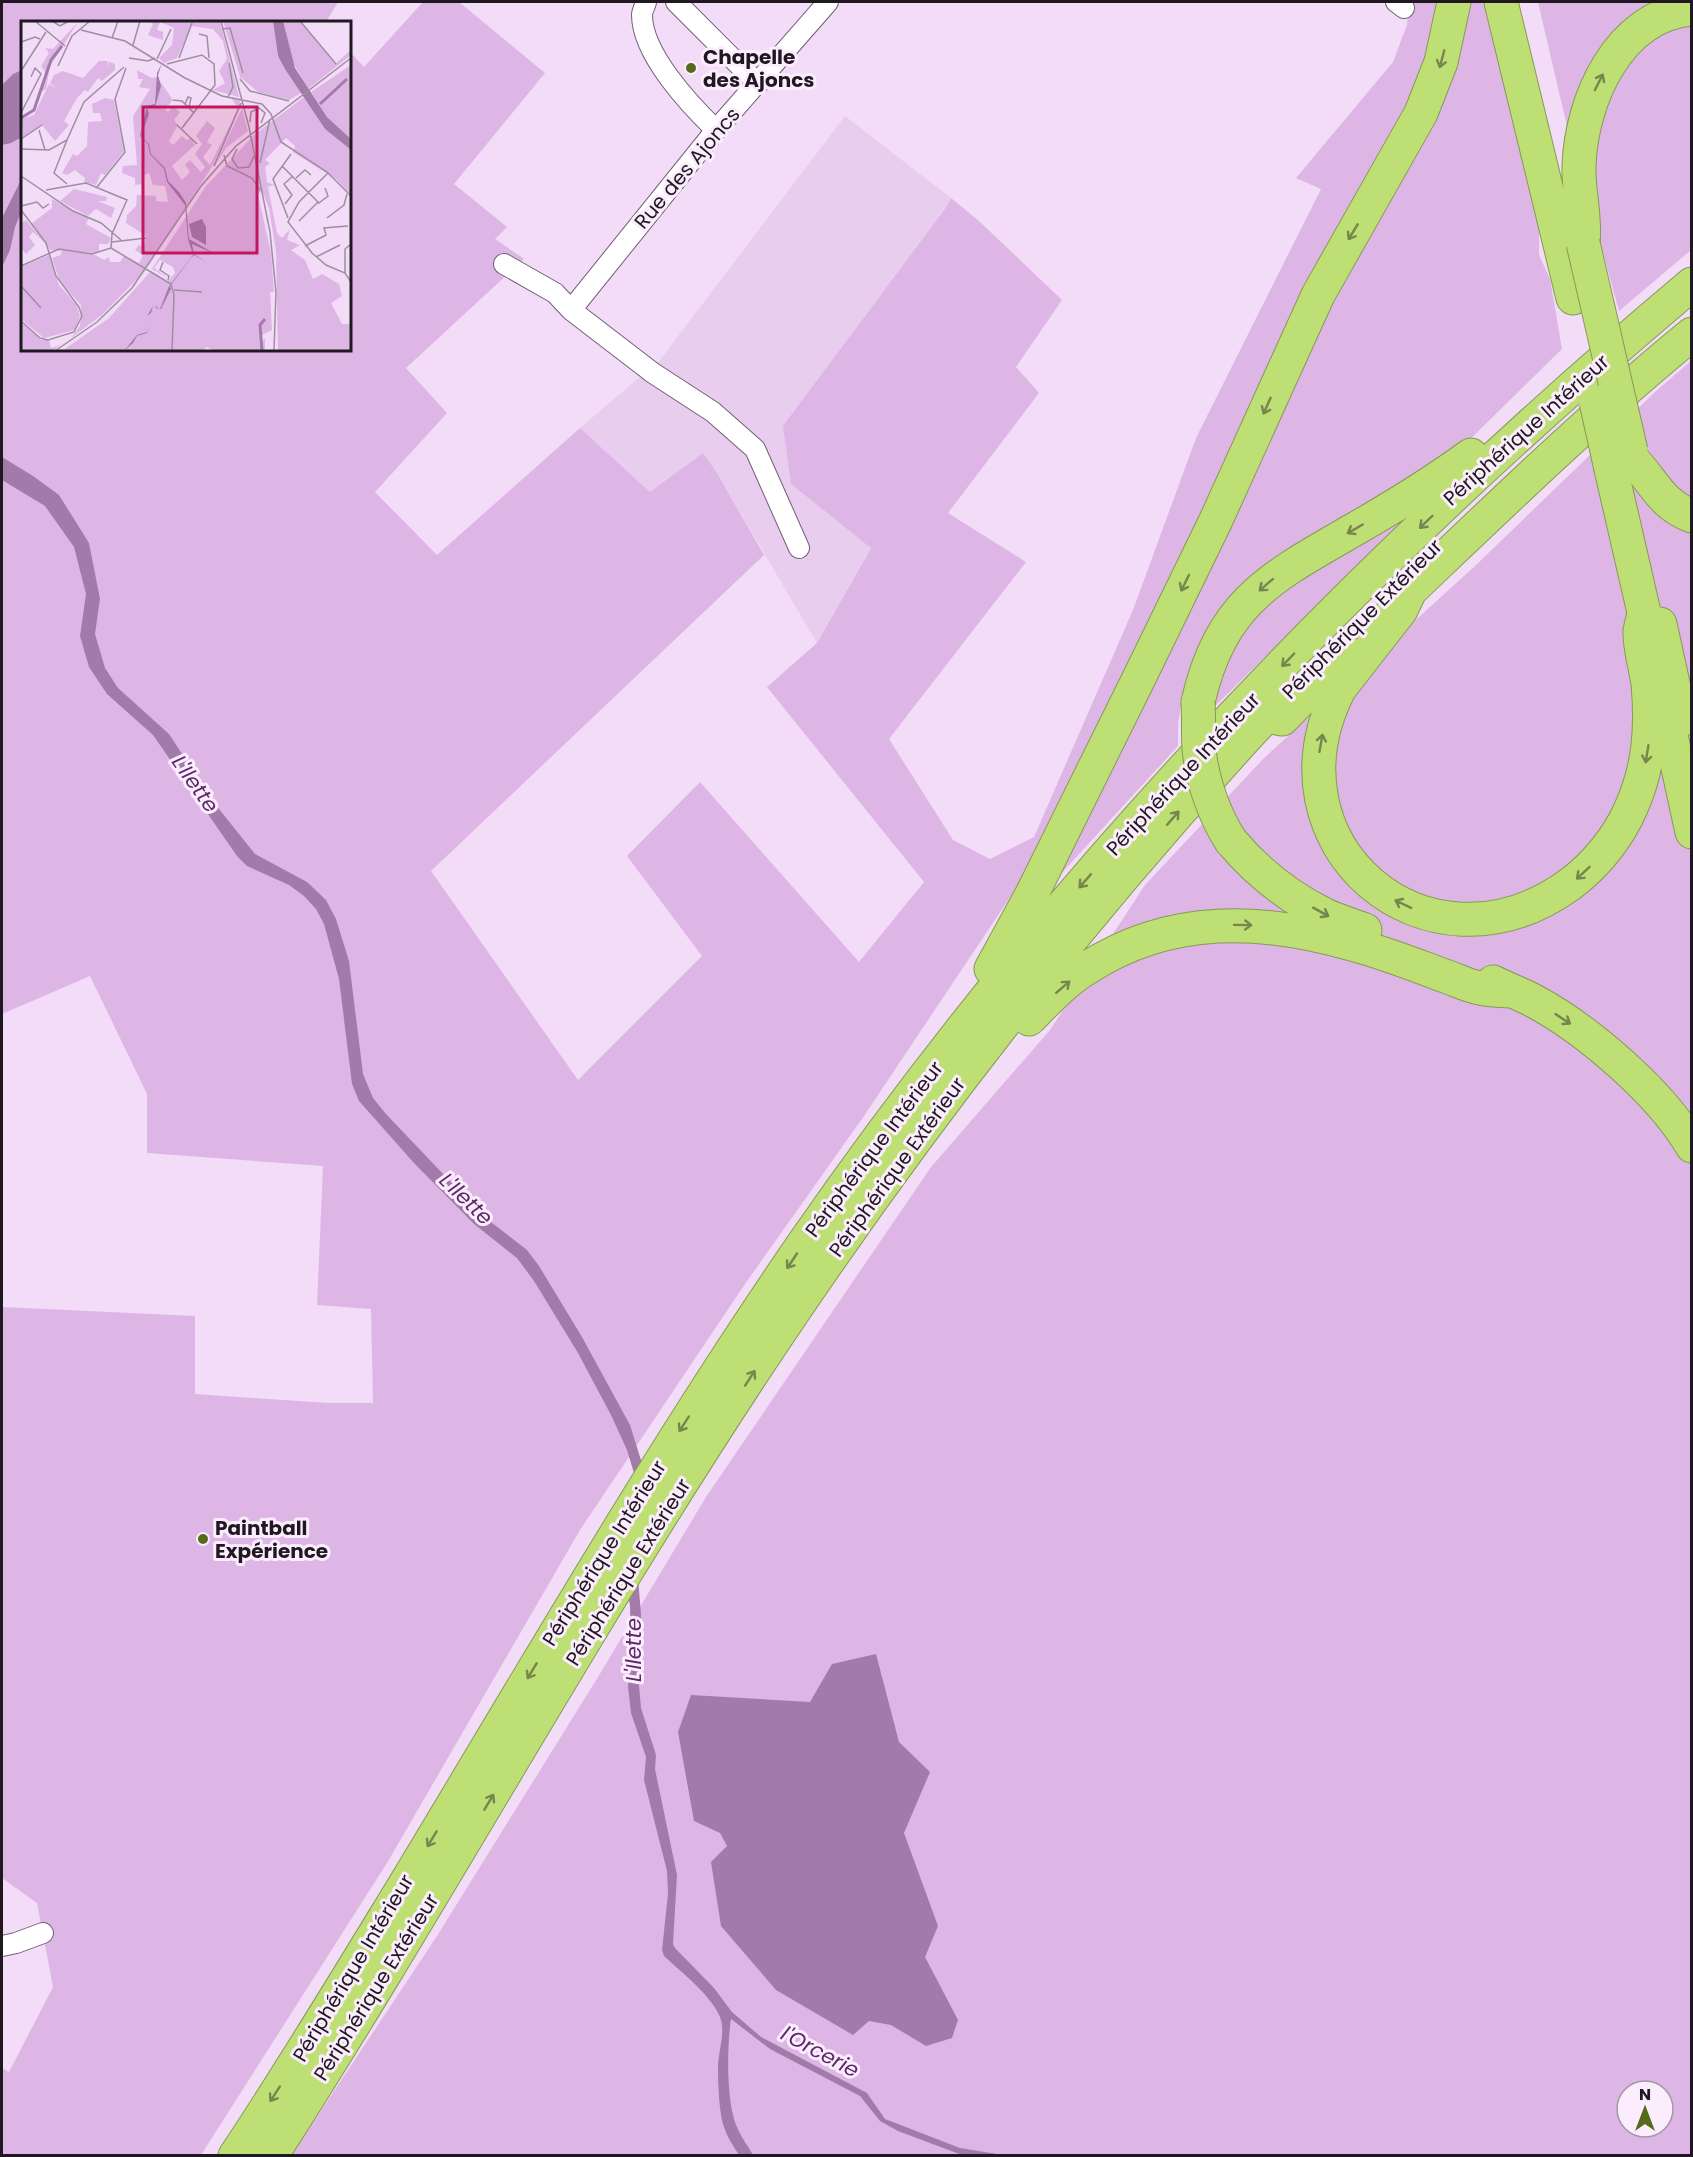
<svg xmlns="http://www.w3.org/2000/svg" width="1693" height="2157" font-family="Poppins,sans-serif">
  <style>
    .built { fill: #e8cdee }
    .green { fill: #ddb6e6; fill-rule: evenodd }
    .water { fill: #a37bab }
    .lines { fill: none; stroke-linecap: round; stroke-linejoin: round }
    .street-casing { stroke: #725f76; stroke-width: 22 }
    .highway-casing { stroke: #879957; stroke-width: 35 }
    .street { stroke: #fff; stroke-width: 20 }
    .highway { stroke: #bedf74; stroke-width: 33 }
    .highway-bridge-casing { stroke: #879957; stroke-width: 35; stroke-linecap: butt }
    .highway-bridge { stroke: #bedf74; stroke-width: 33 }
    .oneway { stroke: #77854f }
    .poi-dot { fill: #556b1a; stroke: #fbedfd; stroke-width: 2 }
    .labels { text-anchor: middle; stroke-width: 6; stroke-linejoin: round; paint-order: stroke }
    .poi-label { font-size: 20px; font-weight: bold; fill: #201821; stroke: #fbedfd; text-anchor: start }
    .street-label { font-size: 20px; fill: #201821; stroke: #fbedfd }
    .water-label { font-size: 21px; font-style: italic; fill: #5c2967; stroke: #fbedfd }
    .inset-river { fill: none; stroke: #a37bab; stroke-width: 3 }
    .inset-road { fill: none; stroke: #9f8ea1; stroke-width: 1.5 }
    .view { fill: #c2185b; fill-opacity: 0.15; stroke: #c2185b; stroke-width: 3 }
    .inset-edge { fill: none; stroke: #201821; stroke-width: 3 }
  </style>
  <rect width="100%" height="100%" fill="#f3dcf7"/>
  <!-- built -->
  <path class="built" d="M845,116L951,198L791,484L871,547L817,643L717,473L703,454L650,492L580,428L660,360Z"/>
  <!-- green -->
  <path class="green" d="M2,2H338L326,22H22V350H350V52L364,67L423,2H459L545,73L454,184L507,227L495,239L524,259L406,368L447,413L375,492L437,555L580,428L650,492L703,453L717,473L764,555L431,871L578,1080L702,956L627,856L700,782L859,962L924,882L767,687L817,643L871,548L791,484L783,426L945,209L951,198L979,221L1062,300L1016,367L1039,393L948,513L1026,562L889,739L953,840L990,859L1034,837L1133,610L1196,438L1321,189L1296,178L1393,62L1407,25L1409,2H1441L1421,78L1323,258L1041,851L864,1116L745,1284L580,1530L387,1863L201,2155H2V2068L9,2072L53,1987L37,1903L2,1878V1307L195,1316V1394L328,1403H373L371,1309L317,1305L323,1166L147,1153V1094L90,976L2,1014Z
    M1466,2H1486L1539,228V255L1550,279L1562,349L1448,461L1226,602L1202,641L1186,678L1178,723V746L1047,889L1294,380L1377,215Z
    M1538,2H1692H1680L1569,135Z
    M1691,19V250L1619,311L1601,245L1590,153L1594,114L1637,47Z
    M1691,361V2155L291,2156L437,1936L598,1677L706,1497L931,1167L1050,1030L1145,885L1264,758L1475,566L1656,391ZM1627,2091H1663V2127H1627Z
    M1414,510L1210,711L1217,670L1261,600Z"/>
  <!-- water -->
  <path class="water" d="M22,70V137L11,143L2,145V85L13,74Z
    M22,178V210L15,227L10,250L2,267L3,216Z
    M2,457L33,476L59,495L89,543L100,599L95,634L105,668L118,688L169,734L215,804L255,854L307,882L326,900L336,919L349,961L363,1074L373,1098L386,1114L483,1216L527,1250L539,1266L582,1337L630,1425L649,1486L638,1578L641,1614L639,1686L641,1708L656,1755L655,1769L677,1875L673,1944L675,1948L714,1988L732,2012L761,2037L867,2093L885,2119L960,2148L997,2154L1028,2155H962L898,2131L880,2121L860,2096L770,2049L731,2019C727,2045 726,2103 737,2127C741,2137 748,2146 753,2155H739C734,2147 727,2137 724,2127C719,2112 718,2083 718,2067C718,2052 726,2032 720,2017C711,1995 681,1972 664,1956L662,1950L668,1894L667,1871L644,1780L646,1757L631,1713L628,1687L631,1648L630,1605L615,1532L637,1483L627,1450L611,1415L578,1353L534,1281L517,1258L474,1224L414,1163L359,1101L352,1084L339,979L324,924L316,909L304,896L289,885L247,866L237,856L153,735L107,694L89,667L80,636L86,594L74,547L45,506L2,480Z
    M876,1654L899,1742L930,1772L904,1833L938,1926L925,1957L958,2020L952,2038L926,2046L891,2025L869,2021L853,2035L776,1990L721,1926L711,1862L727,1846L720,1833L694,1821L678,1732L691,1695L810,1702L832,1664Z"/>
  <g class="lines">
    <defs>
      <path id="street" d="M646,2C645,6 642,11 642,15C642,54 690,105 716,130
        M676,2L758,84
        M1396,2L1404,8
        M504,264L555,293L571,310L653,373L713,412L755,449L799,548
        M571,310L716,130L828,2
        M2,1946L16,1943L43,1933"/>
      <path id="highway" d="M1501,2L1573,298
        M1583,243C1586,216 1578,192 1579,166C1581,101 1618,15 1692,9
        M1632,459C1654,481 1660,504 1692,516
        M1611,469L1649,634
        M1409,593L1401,610L1340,688C1259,844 1427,987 1569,885C1595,866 1618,838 1631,808C1649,768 1652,728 1648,684C1646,668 1639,646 1640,631C1641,625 1643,619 1644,613
        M1394,606C1492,513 1588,419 1692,334
        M1660,624L1681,720
        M1663,699L1692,832
        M1198,702C1221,601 1272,577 1355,529C1395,506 1434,482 1471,455
        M1266,716L1282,719L1347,653
        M1231,841C1257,872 1289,897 1325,915C1338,921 1352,925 1365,930
        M991,969L1032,894L1141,674L1216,520L1318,295L1421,113L1441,62L1454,2
        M1493,982C1507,989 1521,994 1534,1001C1588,1030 1661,1093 1692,1146
        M1029,1019C1047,1001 1065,981 1087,968C1171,914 1262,918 1355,945C1385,953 1415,965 1445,976C1457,980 1468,986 1480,988C1490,991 1501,990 1511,991
        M235,2156C297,2063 355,1966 413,1871C541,1659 665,1444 806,1240C1054,882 1359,564 1692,284
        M271,2156C444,1887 597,1604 775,1339C925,1115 1092,902 1276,705"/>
    </defs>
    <!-- street casing -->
    <use href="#street" class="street-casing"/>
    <!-- highway casing -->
    <use href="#highway" class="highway-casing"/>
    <!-- street -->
    <use href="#street" class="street"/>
    <!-- highway -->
    <use href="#highway" class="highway"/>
    <defs>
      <path id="highway-bridge" d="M1583,243L1631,451
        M1596,402L1611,469
        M1198,702C1199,718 1198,734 1199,749C1202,780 1214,815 1231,841"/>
    </defs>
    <!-- highway-bridge casing -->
    <use href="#highway-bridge" class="highway-bridge-casing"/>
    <!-- highway-bridge -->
    <use href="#highway-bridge" class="highway-bridge"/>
  </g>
  <!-- one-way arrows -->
  <defs><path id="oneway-shaft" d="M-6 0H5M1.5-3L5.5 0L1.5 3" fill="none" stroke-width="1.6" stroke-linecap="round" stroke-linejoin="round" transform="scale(1.5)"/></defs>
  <g class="oneway">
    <use href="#oneway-shaft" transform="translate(1442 59) rotate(105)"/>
    <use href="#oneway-shaft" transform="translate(1599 82) rotate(-63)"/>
    <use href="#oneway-shaft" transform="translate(1353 232) rotate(121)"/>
    <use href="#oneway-shaft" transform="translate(1267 406) rotate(114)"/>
    <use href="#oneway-shaft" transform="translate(1426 522) rotate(136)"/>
    <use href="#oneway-shaft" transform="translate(1355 529) rotate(150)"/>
    <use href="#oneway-shaft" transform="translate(1185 583) rotate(116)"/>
    <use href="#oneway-shaft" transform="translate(1266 585) rotate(139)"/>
    <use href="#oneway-shaft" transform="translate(1288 660) rotate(134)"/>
    <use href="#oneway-shaft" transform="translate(1321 743) rotate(-80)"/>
    <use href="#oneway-shaft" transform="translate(1647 754) rotate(99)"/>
    <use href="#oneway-shaft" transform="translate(1173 818) rotate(-49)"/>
    <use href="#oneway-shaft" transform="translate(1583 873) rotate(137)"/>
    <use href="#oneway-shaft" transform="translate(1085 881) rotate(131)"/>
    <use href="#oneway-shaft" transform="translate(1403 904) rotate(-154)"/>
    <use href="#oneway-shaft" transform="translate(1321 912) rotate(29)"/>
    <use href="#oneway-shaft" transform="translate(1243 925) rotate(1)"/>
    <use href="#oneway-shaft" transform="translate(1063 987) rotate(-41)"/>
    <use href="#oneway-shaft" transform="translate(1563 1019) rotate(33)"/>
    <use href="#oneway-shaft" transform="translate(792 1261) rotate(124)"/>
    <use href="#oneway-shaft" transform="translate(750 1378) rotate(-57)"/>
    <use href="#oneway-shaft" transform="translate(684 1424) rotate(123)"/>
    <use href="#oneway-shaft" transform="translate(532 1671) rotate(121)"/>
    <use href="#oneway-shaft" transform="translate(489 1802) rotate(-59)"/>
    <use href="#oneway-shaft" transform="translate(432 1839) rotate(121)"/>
    <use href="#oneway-shaft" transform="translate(275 2094) rotate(123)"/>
  </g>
  <!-- markers -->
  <g class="poi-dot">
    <circle cx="691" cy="68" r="6"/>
    <circle cx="203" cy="1539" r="6"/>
  </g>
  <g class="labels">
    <!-- poi labels -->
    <g class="poi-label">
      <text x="703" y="64">Chapelle<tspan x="703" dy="23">des Ajoncs</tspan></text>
      <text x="215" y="1535">Paintball<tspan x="215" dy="23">Expérience</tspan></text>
    </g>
    <!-- street labels -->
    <g class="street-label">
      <text transform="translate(687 168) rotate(-50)" y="7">Rue des Ajoncs</text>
      <text transform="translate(1526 430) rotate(-42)" y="7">Périphérique Intérieur</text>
      <text transform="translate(1362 619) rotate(-45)" y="7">Périphérique Extérieur</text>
      <text transform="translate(1183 774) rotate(-47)" y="7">Périphérique Intérieur</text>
      <text transform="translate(874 1149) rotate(-53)" y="7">Périphérique Intérieur</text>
      <text transform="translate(897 1167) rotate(-54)" y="7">Périphérique Extérieur</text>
      <text transform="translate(604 1553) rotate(-58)" y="7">Périphérique Intérieur</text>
      <text transform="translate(628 1572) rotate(-58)" y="7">Périphérique Extérieur</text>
      <text transform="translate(353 1968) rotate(-59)" y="7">Périphérique Intérieur</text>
      <text transform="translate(376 1987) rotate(-58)" y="7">Périphérique Extérieur</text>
    </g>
    <!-- water labels -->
    <g class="water-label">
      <text transform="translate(195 784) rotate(55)" y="7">L'Ilette</text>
      <text transform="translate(466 1199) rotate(44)" y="7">L'Ilette</text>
      <text transform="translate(634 1650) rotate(-90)" y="7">L'Ilette</text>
      <text transform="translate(820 2052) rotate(28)" y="7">l'Orcerie</text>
    </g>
  </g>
  <!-- overview -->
  <g transform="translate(21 21)">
    <rect width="330" height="330" fill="#f3dcf7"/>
    <path d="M127,0H199L218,76L192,69L204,62L198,50L206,38L202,20L192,8L170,5L156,37L143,42L138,37L151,24L153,7L139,1L136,9L142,11V19L132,16L127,14L132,3ZM202,0H252L257,35L280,72L268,79L237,71L219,56ZM262,0H278L314,43L330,29V34L287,68L270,38ZM57,1L29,45L25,68L18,72L25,52L20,45L28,32L24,27L32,28ZM78,40H87L86,48L88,41L94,43V49L81,60L77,57L67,71L64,69L56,77L43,100L48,104L34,120L21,104L2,117L0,98L13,94L28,63L35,68L29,62L33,54L42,50L62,57ZM330,44V118L306,96L290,71ZM116,49L131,57L136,56L152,79L144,88L147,91L152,85L159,91L153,99L157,104L148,120L152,124L161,115L166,119L170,117L174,124L151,145L161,159L169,151L164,144L169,139L180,151L184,146L174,133L181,123L175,115L186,100L194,107L186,121L191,124L182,136L189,144L217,88L211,78L219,79V86L192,144L124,250L82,293L50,317L59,305L60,284L39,261L31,237L40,234L41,228L74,234L83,239L88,236L89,241H99L103,235L118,242L122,234L114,229L118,224L123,226L125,215L105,202L106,194L115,185L116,174L135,175V180L147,181L144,165L132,164L128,152L121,155L122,163L114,164V157L101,152L102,145L116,144L112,95L129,68L118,66L122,58H117ZM283,76L304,108L330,129V174L315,158L272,131L274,125L265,117L244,139L249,142L244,146L246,161L253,164L247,166L256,212L261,217L269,208L266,219L279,224L270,229L284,239L292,258L301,253L318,263L321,275L310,282L321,303H330V330H257L255,230L248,187L241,170L237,173L250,232L253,271H249L251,309L239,315V323L244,317V330H193L186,326L181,330H41L88,297L130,250L147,260L154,252L152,246L139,239L133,247L147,257L131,248L185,165L234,113ZM84,77L93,79L103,130L84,154L80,152L75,164L63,161L64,157L54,149L46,154L41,152L52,133L56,135L66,125L67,101L81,100L79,92H72L71,83ZM221,87L227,110L205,127L193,146ZM53,168L86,176L85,180H77L94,187L90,197L75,188L67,195L39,180ZM31,178L68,197L65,203L90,217L87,223H78V230L73,232L29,229L10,203L31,187ZM5,199L23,221L12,211L8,216L14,224L5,233L0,227V202ZM28,234L38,264L56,284L59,295L54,309L23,317L0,298V246ZM0,301L20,319H28L30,327L40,324L30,330H0Z" fill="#ddb6e6"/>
    <path d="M252,0H262L274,47L306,96L330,118V129L304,108L264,48L257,35ZM141,42L137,54L140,65L135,83L134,86L126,87L128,93L120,115L128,123L130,133L144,147L147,160L158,171L165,182L168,218L196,234L171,223L173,233L185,241L173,234L170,237L149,265L150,268L140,288H139L135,287L134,285H132L130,292L126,295L130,300L126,312L116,315L112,322L103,330L116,314L126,311L130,300L126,295L132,285H134L139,288L148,265L172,234L167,218L164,184L146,161L143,148L129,133L127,123L119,115L126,85L134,83L136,52ZM181,198L185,206V224L171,216L168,203Z" fill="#a37bab"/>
    <path class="inset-river" d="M299,83L326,58M0,97L13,89L30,39L41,25M241,330L239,304L244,298"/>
    <path class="inset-road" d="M14,0L44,25M31,0L39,5L48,0M200,0L228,106L249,211L255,271L253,330M279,0L315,43M201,8L209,7L222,52M60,9L104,20L164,57L201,75L241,83L250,93L260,121L306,151L330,175M178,13L186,15L188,37M91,17L97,0M0,21L14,16L19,18M112,24L119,0M108,37L127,40L134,37M158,37L171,2M136,38L150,8M146,43L181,34L193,43L194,64L161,107M37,45L51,15L69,0M0,50L25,11M219,58L229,70L268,80M207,76L212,66L208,42M152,79L161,80L173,92M164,83L167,76L170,77L168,86M0,92L20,53L14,47L10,56M229,101L230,91L238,87L244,92L240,102M156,104L176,123M18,109L24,129M0,118L21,104M0,128L28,129L46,119L63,81L103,46M216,128L211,138L217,147L228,146L233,135M203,134L206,145L231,157L239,169M239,142L249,98M193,145L220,82M261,145L298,182L307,175L304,167M307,152L278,181L267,201L291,232L305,244L324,252L330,261M0,155L52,190L80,202L100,219M275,157L284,149L290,154M46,163L33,152L46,119M76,166L104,131L94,78L105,47M25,169L65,162L106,179L91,213L90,227M264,183L271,174L263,163L272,155M0,185L16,181L22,187L28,183M0,189L25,222L35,255L58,286L61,295L53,311L27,319L19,317L0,300M267,197L252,158L270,133M306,197L323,184L326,173M278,200L297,181M91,221L125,217M284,225L305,214L303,207L327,205M90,227L150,263L153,274L151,330M295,236L319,224M142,241L139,249L148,255L147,259M0,245L38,228L71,233L90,227M324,252V228L330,223M0,265L20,287M153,269L181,271M34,330L76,301L111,267L180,165L215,125L330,37"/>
    <path class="view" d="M122,86H236V232H122Z"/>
    <rect width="330" height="330" class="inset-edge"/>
  </g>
  <!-- border -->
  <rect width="1693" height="2157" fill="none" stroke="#201821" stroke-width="6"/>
  <!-- north arrow -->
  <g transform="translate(1645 2109)"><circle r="28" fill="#fbedfd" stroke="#a398a5" stroke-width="1.5"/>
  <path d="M0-4.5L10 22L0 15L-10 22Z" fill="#556b1a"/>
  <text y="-9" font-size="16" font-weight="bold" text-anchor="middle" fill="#201821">N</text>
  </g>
</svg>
